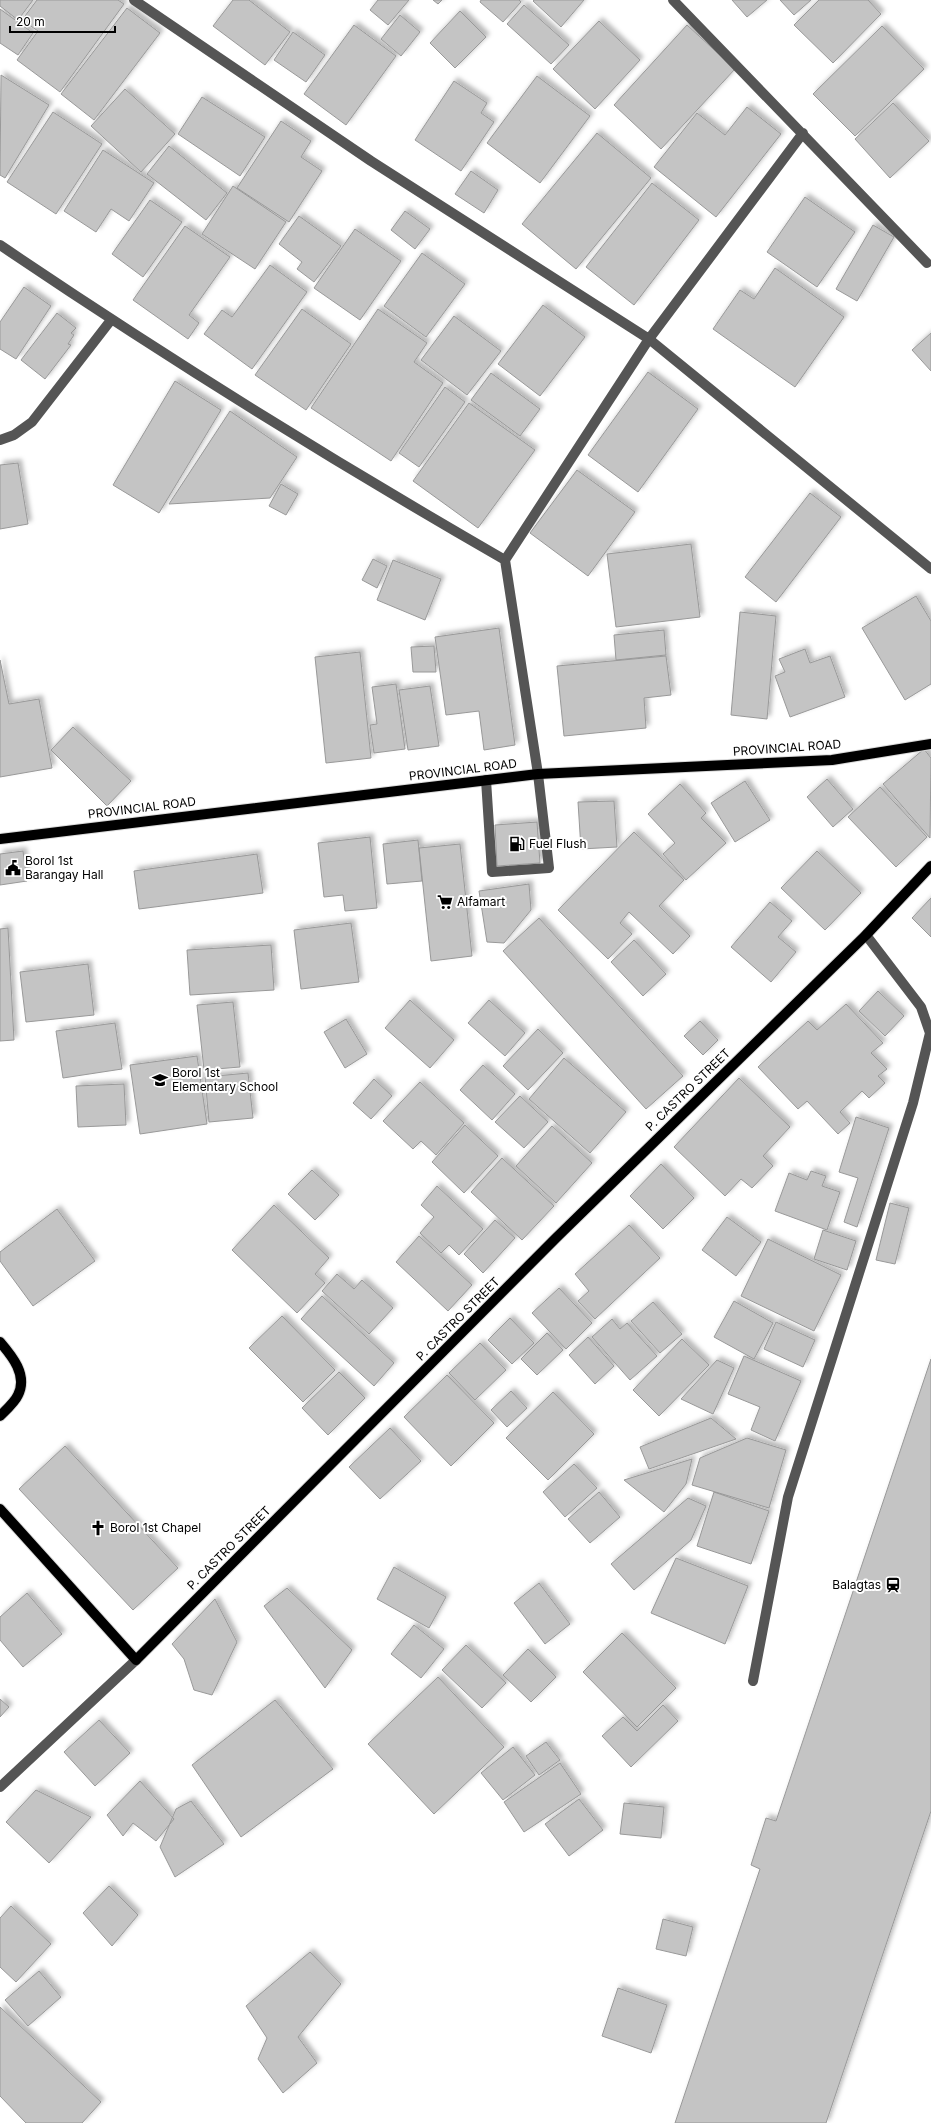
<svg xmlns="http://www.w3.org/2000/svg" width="931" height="2123" font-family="Inter,sans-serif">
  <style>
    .building { fill: #c4c4c4; stroke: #999; filter: url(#shadow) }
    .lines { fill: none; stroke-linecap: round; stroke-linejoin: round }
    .major-casing { stroke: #dbdbdb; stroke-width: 12 }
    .minor { stroke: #555; stroke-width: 10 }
    .major { stroke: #000; stroke-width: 10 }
    .labels { text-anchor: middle; stroke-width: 4; stroke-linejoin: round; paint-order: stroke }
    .street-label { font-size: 12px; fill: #000; stroke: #fff }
    .poi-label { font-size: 12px; fill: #000; stroke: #fff; text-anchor: start }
  </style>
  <defs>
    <filter id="shadow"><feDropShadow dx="3.5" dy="-3.5" stdDeviation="2" flood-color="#0004"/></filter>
  </defs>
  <rect width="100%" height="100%" fill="#fff"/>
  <!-- building -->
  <path class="building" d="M0,0H33L18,20L0,6Z
    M37,0H118L124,4L60,92L17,60L38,31L22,20Z
    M233,0H249L290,32L265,65L213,26Z
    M378,0H409L388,25L370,10Z
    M433,0H442L438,4Z
    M481,0H519L521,2L503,22L480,2Z
    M534,0H584L561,27L533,1Z
    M732,0H767L747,17Z
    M780,0H811L794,15Z
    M819,0H868L881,14L833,63L794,25Z
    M524,5L569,45L551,64L507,24Z
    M127,8L160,33L94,120L61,94Z
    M0,9L33,33L18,55L0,43Z
    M460,11L486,37L455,68L430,43Z
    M400,15L420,32L401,56L381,39Z
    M599,21L640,60L595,109L553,69Z
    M354,25L396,56L346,125L304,94Z
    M687,25L735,69L661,149L614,105Z
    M882,26L924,69L855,136L813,94Z
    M293,32L325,55L306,82L274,60Z
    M1,75L49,105L5,178L0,175Z
    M537,76L590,116L540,183L487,143Z
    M454,81L487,103L481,113L494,122L461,171L415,140Z
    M125,89L175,134L141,172L91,126Z
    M202,97L265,137L240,176L178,134Z
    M893,103L929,141L890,178L855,139Z
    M747,107L781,134L716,217L654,167L697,113L725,135Z
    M53,112L102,144L56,214L7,182Z
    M281,121L311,141L301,157L322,171L289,222L237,188Z
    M597,133L651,178L576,269L522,224Z
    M169,146L227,193L206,220L147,174Z
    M103,150L154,183L129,221L111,209L96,232L64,211Z
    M471,171L498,190L484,213L455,194Z
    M652,183L699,220L634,305L586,267Z
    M233,186L286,222L255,269L202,234Z
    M805,197L855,232L817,287L767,252Z
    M150,200L182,222L143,277L112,254Z
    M405,211L430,229L415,249L391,230Z
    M299,216L341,246L314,282L297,269L302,262L279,244Z
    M873,225L894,237L857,301L836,289Z
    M185,226L230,257L189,315L199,323L188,339L133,300Z
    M355,229L401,261L360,320L314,288Z
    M422,253L465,284L426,337L384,306Z
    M270,265L307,292L252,369L204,334L222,310L232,317Z
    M775,268L844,317L795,387L713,329L740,290L754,299Z
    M24,287L51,306L16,359L0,349V322Z
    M543,305L585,337L540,396L498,364Z
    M302,309L351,344L306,410L255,375Z
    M378,309L427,343L414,362L443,383L391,461L311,408Z
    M57,313L76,328L71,333L74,335L68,344L71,345L45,379L21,360Z
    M454,316L501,351L467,395L421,360Z
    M931,333V371L912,350Z
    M648,372L698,409L638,492L588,455Z
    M491,373L540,409L520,436L471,400Z
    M175,381L221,410L159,513L113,485Z
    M445,387L465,402L419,467L399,453Z
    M469,403L535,450L478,528L413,481Z
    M230,411L297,457L270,498L169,504Z
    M18,463L28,524L0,529V465Z
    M577,470L635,512L588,576L530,533Z
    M281,484L298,494L286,515L269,506Z
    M810,493L841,517L776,602L745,577Z
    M691,544L700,617L616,627L607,554Z
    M373,559L387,566L377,588L362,580Z
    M393,560L441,579L425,620L377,600Z
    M916,596L931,621V684L905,700L862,628Z
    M740,612L776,616L767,719L731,715Z
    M499,628L515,745L484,750L479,711L446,715L435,637Z
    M664,630L666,655L616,660L614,635Z
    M434,646L436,672H413L411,647Z
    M805,649L810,663L830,656L845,697L790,717L775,676L785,672L779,659Z
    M360,652L371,758L326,763L315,657Z
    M666,656L671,695L644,698L646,728L564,736L557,666Z
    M0,660L9,704L39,699L52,768L0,777Z
    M396,684L405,749L374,753L370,725L377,724L372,687Z
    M430,686L439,746L408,750L399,690Z
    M73,727L131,781L107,806L51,750Z
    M924,749L931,758L930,838L883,784Z
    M827,779L853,809L833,827L807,797Z
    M745,781L770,820L735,842L711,803Z
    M680,784L706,813L701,818L726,843L686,880L663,854L675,843L648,814Z
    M880,787L927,837L896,867L848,817Z
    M614,801L617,847L581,849L578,802Z
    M537,822L540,863L497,866L495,825Z
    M634,832L684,880L659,906L690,936L673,954L629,912L620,923L632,934L608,959L558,910Z
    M370,837L377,908L345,911L343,895L324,897L318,843Z
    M418,840L422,881L387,884L383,844Z
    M460,844L472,956L431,961L419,848Z
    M23,851L27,881L0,885V854Z
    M817,851L861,893L825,930L781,888Z
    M257,854L263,893L139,909L134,871Z
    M529,884L531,910L504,943L487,942L479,891Z
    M931,898V937L912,918Z
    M770,902L792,921L778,937L796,952L771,982L731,947Z
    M539,918L683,1076L646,1109L503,951Z
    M351,923L359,982L301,989L294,930Z
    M8,928L14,1040L0,1041V929Z
    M634,940L666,974L643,996L611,962Z
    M271,945L274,990L190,995L187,950Z
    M88,964L94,1015L26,1022L20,972Z
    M878,991L904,1016L885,1036L859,1011Z
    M410,1000L454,1040L430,1068L385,1028Z
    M489,1000L525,1033L505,1056L468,1023Z
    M233,1002L240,1067L204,1070L197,1005Z
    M846,1004L883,1043L871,1053L887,1069L878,1076L885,1083L869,1098L862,1091L840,1112L850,1123L838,1134L807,1101L798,1109L758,1067L808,1021L817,1030Z
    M346,1019L367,1054L345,1068L324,1032Z
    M700,1021L718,1040L703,1055L684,1036Z
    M115,1023L122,1069L63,1078L56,1031Z
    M538,1029L563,1053L528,1090L503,1066Z
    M197,1056L207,1124L140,1134L130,1065Z
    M564,1058L626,1112L590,1153L529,1099Z
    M483,1065L515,1094L492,1120L460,1090Z
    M248,1073L253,1118L209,1122L205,1077Z
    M739,1078L790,1127L763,1156L773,1166L752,1188L741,1179L725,1196L674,1147Z
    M374,1079L392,1096L371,1119L353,1103Z
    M420,1082L464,1123L436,1155L421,1141L413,1149L383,1121Z
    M124,1084L126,1125L78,1127L76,1086Z
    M520,1096L548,1122L524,1148L495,1122Z
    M856,1117L889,1128L857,1227L844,1222L858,1178L839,1172Z
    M465,1125L498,1156L464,1193L432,1162Z
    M552,1126L592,1163L556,1203L516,1166Z
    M502,1158L554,1206L522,1240L471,1192Z
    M661,1164L694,1198L663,1229L630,1196Z
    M312,1170L339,1195L315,1220L288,1194Z
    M811,1171L826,1176L822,1186L840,1192L827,1230L775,1211L789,1173L807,1180Z
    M437,1186L483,1229L459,1255L449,1245L441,1253L420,1233L434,1217L421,1205Z
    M890,1203L909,1208L895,1264L876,1260Z
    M274,1205L329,1258L315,1274L325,1283L297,1313L232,1250Z
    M57,1209L95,1261L33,1306L0,1261V1252Z
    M727,1217L761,1242L736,1276L702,1250Z
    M495,1220L515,1238L483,1273L464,1254Z
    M629,1225L660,1258L595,1319L578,1301L589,1291L575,1274Z
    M823,1230L856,1241L847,1270L814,1259Z
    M419,1236L472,1285L448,1311L396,1262Z
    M768,1239L841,1275L814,1331L741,1296Z
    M337,1274L354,1289L362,1280L393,1308L369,1334L322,1291Z
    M559,1288L592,1323L566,1349L532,1313Z
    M322,1296L394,1363L374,1386L301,1319Z
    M734,1301L773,1323L754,1359L714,1337Z
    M653,1302L682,1334L660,1353L631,1321Z
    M282,1316L335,1370L303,1402L249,1348Z
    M510,1318L534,1343L512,1364L488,1340Z
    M612,1319L620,1329L627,1323L657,1356L630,1380L592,1337Z
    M776,1322L815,1340L803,1367L764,1349Z
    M547,1333L563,1350L537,1375L521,1359Z
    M588,1337L614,1366L595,1384L569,1355Z
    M682,1339L709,1365L659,1416L633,1390Z
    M480,1343L506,1370L475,1400L449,1373Z
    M744,1356L801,1381L775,1441L751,1430L760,1407L728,1394Z
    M931,1359V1811L826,2123H675L760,1869L751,1865L766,1818L776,1821Z
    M717,1360L734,1368L713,1414L681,1399Z
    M339,1372L365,1398L328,1435L302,1408Z
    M447,1375L494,1423L451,1466L404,1417Z
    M511,1391L527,1408L507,1427L491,1410Z
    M553,1392L594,1434L548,1480L506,1438Z
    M711,1418L736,1439L649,1469L640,1447Z
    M390,1428L421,1461L380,1499L349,1467Z
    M747,1438L786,1450L769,1508L692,1485L700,1458Z
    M65,1446L178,1568L133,1610L19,1489Z
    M692,1459L686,1484L664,1512L624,1480Z
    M574,1464L597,1488L565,1517L543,1492Z
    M599,1492L620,1517L590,1543L568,1519Z
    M714,1492L769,1511L751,1564L697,1546Z
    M688,1498L706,1506L691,1540L634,1590L611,1564Z
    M676,1558L748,1586L725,1644L651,1613Z
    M394,1567L446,1597L429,1628L377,1599Z
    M539,1583L570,1624L545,1644L514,1603Z
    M287,1588L352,1650L325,1688L264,1606Z
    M27,1593L62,1634L23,1667L0,1640V1617Z
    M215,1599L237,1642L212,1695L194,1690L184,1659L172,1644Z
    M414,1625L444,1649L421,1678L391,1654Z
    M622,1633L676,1688L637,1727L583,1672Z
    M466,1645L506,1683L482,1708L442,1670Z
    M528,1649L556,1677L531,1702L503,1675Z
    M438,1677L504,1747L434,1814L368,1744Z
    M0,1699L9,1707L0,1717Z
    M275,1700L333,1769L241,1837L192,1765Z
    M663,1705L678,1721L631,1767L602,1736L623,1717L637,1731Z
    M99,1720L130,1753L95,1786L64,1752Z
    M546,1742L560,1760L539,1775L526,1756Z
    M513,1747L535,1775L503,1800L481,1773Z
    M560,1763L581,1794L524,1832L504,1802Z
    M140,1781L174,1819L156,1841L133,1823L123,1836L107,1815Z
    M36,1790L91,1817L49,1863L6,1822Z
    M579,1799L603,1830L569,1856L545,1824Z
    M191,1801L224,1844L175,1877L160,1847L176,1809Z
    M624,1803L664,1807L661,1838L620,1834Z
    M109,1886L138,1915L112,1946L83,1913Z
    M11,1906L51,1944L16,1982L0,1967V1918Z
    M663,1919L693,1927L686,1956L656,1949Z
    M310,1952L341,1984L298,2037L317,2063L283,2093L258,2059L267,2038L246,2006Z
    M39,1971L61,1997L28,2026L5,2000Z
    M618,1988L667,2005L651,2053L602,2036Z
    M0,2007L101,2102L82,2123H26L0,2096Z"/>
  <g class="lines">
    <defs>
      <path id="major" d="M0,839L538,774L832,760L931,744
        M0,1342C12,1356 28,1375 18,1395C15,1402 6,1410 0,1416
        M0,1509L136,1660L556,1238L866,935L931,866"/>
    </defs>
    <!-- major casing -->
    <use href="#major" class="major-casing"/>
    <!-- minor -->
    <path class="minor" d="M134,0L371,161L649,339L931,569
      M673,0L927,263
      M0,245C164,356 333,461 505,560
      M0,440L14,435L32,422L111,320
      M486,780L492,872L549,868L538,774L505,560L649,339L803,133
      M753,1681L788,1497L913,1103L930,1033L921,1007L866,935
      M0,1787L136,1660"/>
    <!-- major -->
    <use href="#major" class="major"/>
  </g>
  <!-- icons -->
  <defs>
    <symbol id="fuel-bare" viewBox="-9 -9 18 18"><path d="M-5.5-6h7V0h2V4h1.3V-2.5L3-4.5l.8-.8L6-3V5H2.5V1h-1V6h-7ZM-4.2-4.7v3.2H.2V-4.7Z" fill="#000" stroke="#fff" stroke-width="2.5" paint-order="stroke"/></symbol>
    <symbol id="civic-bare" viewBox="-9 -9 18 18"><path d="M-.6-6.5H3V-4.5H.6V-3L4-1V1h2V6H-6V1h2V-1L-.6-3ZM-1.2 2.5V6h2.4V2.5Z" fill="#000" stroke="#fff" stroke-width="2.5" paint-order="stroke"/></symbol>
    <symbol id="supermarket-bare" viewBox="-9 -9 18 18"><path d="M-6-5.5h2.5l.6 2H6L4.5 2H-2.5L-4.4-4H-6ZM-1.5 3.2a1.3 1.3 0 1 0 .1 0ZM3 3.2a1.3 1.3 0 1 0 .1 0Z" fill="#000" stroke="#fff" stroke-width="2.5" paint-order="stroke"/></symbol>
    <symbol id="school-bare" viewBox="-9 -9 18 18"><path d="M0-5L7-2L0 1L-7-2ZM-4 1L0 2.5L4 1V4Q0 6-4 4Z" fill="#000" stroke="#fff" stroke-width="2.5" paint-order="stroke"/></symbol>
    <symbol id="church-bare" viewBox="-9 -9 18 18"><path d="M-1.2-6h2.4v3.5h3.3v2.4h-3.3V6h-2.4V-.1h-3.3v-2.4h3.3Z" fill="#000" stroke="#fff" stroke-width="2.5" paint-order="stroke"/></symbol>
    <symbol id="station-bare" viewBox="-9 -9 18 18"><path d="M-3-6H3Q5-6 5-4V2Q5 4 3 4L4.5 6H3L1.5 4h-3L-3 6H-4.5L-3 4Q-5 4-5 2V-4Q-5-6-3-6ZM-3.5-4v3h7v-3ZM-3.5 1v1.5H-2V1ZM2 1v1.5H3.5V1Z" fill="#000" stroke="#fff" stroke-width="2.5" paint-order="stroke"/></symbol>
  </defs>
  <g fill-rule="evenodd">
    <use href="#fuel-bare" x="506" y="833" width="22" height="22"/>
    <use href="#civic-bare" x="2" y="857" width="22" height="22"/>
    <use href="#supermarket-bare" x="434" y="891" width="22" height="22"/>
    <use href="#school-bare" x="149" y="1069" width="22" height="22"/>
    <use href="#church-bare" x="87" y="1517" width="22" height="22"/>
    <use href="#station-bare" x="882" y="1574" width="22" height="22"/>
  </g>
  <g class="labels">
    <!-- street labels -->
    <g class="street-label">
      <text transform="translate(787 748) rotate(-4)" y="4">PROVINCIAL ROAD</text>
      <text transform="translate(463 770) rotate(-7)" y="4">PROVINCIAL ROAD</text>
      <text transform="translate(142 808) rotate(-7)" y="4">PROVINCIAL ROAD</text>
      <text transform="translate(688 1090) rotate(-44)" y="4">P. CASTRO STREET</text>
      <text transform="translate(458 1319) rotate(-45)" y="4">P. CASTRO STREET</text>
      <text transform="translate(229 1548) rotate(-45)" y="4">P. CASTRO STREET</text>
    </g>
    <!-- poi labels -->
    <g class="poi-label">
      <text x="529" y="848">Fuel Flush</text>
      <text x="25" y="865">Borol 1st<tspan x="25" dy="14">Barangay Hall</tspan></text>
      <text x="457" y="906">Alfamart</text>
      <text x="172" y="1077">Borol 1st<tspan x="172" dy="14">Elementary School</tspan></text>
      <text x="110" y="1532">Borol 1st Chapel</text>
      <text x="881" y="1589" text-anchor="end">Balagtas</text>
    </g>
  </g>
  <!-- scale -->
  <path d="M10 26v6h105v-6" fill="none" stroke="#000000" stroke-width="2"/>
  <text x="16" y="26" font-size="12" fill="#000000" stroke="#ffffff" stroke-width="3" paint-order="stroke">20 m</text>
</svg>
